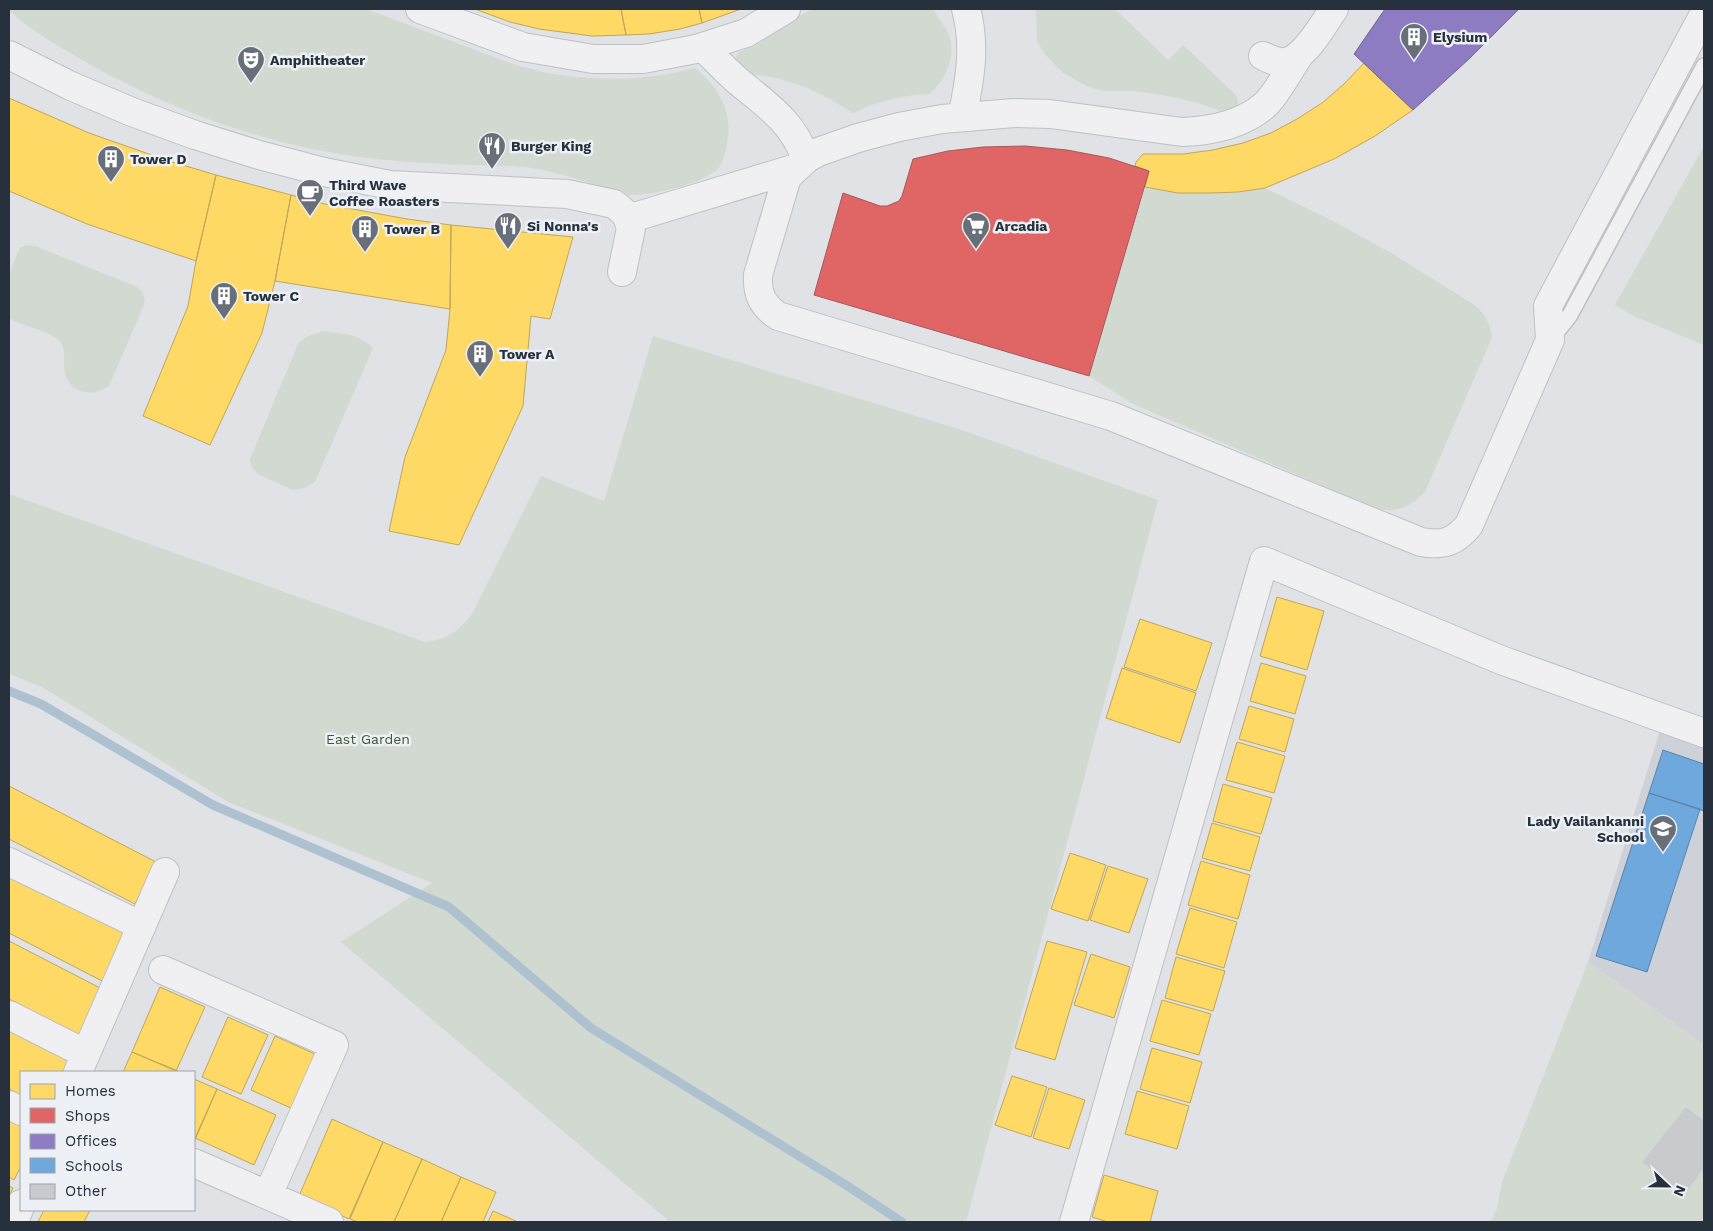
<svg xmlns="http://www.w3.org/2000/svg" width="1713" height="1231" font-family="'Work Sans',sans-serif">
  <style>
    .built { fill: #ced2d8 }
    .green { fill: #d1d9d0 }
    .homes { fill: #ffd966; stroke: #bea75a }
    .shops { fill: #e06666; stroke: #a8565a }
    .offices { fill: #8e7cc3; stroke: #6f669b }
    .schools { fill: #6fa8dc; stroke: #5984ad }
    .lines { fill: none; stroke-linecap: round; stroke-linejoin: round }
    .stream { stroke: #aec1d0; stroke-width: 9 }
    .building { fill: #c8cacd }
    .lane-casing { stroke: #bec0c3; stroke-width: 18 }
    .street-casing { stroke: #bec0c3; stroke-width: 30 }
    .lane { stroke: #f0f0f2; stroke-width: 15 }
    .street { stroke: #f0f0f2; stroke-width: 28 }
    .labels { text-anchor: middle; stroke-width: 5; stroke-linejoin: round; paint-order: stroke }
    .poi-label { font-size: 14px; font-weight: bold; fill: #27313e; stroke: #edf1f5; text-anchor: start }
    .park-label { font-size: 14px; fill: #3e5935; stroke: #edf1f5 }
  </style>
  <rect width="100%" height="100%" fill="#e0e2e5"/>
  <!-- built -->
  <path class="built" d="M1661,727L1704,744V1045L1588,962Z"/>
  <!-- green -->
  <path class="green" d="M9,9H366L513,64L550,74L587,78L625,79L662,75L696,68C720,89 735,115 726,148C725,155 722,167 715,171C696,185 659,193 636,195C630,195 620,196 615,195C604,191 594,184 583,181C566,175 549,171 532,168C512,165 491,166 471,165C443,164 416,163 388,160C284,151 182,116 91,65C72,54 20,25 9,9Z
    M812,9H933C937,16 942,22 946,29C959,52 947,78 930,94C902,95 878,101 853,113L830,99L805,87L777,78L744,73L735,66V59L738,53L760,43L792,20Z
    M1036,9H1115L1168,60L1183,45L1236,95L1238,101V106L1235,111L1226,113L1195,102L1162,95L1133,91H1104L1089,87L1063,73L1044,53L1037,41Z
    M1704,146V345L1631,315L1615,305Z
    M1145,187L1178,193H1211L1238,192L1265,188L1329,219L1393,254L1476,306C1486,316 1490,324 1492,337L1425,492C1409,508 1398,512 1376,509L1131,403L1089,376Z
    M26,245L35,246L135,286C143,291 146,296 144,305L109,386C94,397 71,395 65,374C62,361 69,348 56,338C42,328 23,327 9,318V273L20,248Z
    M323,331C341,334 360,333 373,348L315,482L305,488L293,490L259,475L251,466L250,459L298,344L306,337Z
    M653,336L959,429L1158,500L966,1222H670L341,942L432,883L228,802L42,687L9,674V494L425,642C446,640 460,631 472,614L541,476L604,501Z
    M1588,962L1704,1045V1222H1491L1497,1208L1502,1182Z"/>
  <!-- homes -->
  <path class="homes" d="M475,9H621L626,35L592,36L539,29L510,22Z
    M621,9H699L702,23L680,29L649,34L626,35Z
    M699,9H741L702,23Z
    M1364,63L1413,110L1375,136L1334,159L1265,188L1238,192L1211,193H1178L1145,187L1149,171L1135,166L1136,162L1143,154H1183L1213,150L1243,143L1271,133L1297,119L1322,103L1344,84Z
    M9,98L89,133L166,160L216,175L196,261L87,224L9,191Z
    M216,175L291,195L275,281L262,333L210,445L143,416L188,306L196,261Z
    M291,195L325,204L407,219L451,225L450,309L275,281Z
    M451,225L573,237L550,319L531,316L523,406L459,545L389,531L405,457L446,350L450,309Z
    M1277,597L1324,611L1307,670L1260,656Z
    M1140,619L1212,643L1196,691L1124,667Z
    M1261,663L1306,676L1295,714L1250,701Z
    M1122,668L1196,693L1180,743L1106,718Z
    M1249,706L1294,719L1285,752L1239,739Z
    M1237,742L1285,756L1274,793L1226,780Z
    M1223,784L1272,798L1261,834L1213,821Z
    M9,786L156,862L135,904L9,839Z
    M1212,823L1260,837L1250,871L1202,858Z
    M1070,853L1106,865L1088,921L1051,909Z
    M1201,861L1250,875L1238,919L1188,905Z
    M1108,866L1148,879L1129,933L1090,920Z
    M9,869L131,933L106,983L9,933Z
    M1190,908L1237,922L1224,968L1176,954Z
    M9,941L104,990L81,1036L9,999Z
    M1047,941L1087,952L1055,1060L1015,1048Z
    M1091,954L1130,967L1114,1018L1074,1005Z
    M1176,957L1225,971L1213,1011L1165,998Z
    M160,987L205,1007L176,1071L132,1052Z
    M1162,1000L1211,1014L1199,1055L1150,1041Z
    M228,1017L268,1035L241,1094L202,1077Z
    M9,1028L78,1064L73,1072H21V1095L9,1089Z
    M275,1036L317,1055L293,1109L251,1090Z
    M1152,1048L1202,1062L1190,1103L1140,1089Z
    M132,1052L178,1071L177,1072H123Z
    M1012,1076L1047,1087L1031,1137L995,1125Z
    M194,1079L217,1089L194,1142Z
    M1049,1088L1085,1100L1069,1149L1033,1138Z
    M217,1089L276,1115L254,1165L195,1138Z
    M1137,1091L1189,1106L1177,1149L1125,1134Z
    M9,1114L21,1121V1166L14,1180L9,1177Z
    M332,1119L383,1142L349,1219L299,1196Z
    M383,1142L422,1159L394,1222H358L350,1219Z
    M422,1159L461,1177L441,1222H394Z
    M1104,1175L1158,1191L1150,1222H1108L1092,1217Z
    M461,1177L496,1192L483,1222H441Z
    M9,1186L13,1188L9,1197Z
    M44,1210H90L84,1222H38Z
    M493,1211L518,1222H488Z"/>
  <!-- shops -->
  <path class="shops" d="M1025,146L1067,150L1109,158L1149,171L1089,376L814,295L843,193L880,206H887L899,201L902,196L913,159L948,151L983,147Z"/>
  <!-- offices -->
  <path class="offices" d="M1385,9H1519L1469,59L1413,110L1354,54Z"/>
  <!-- schools -->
  <path class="schools" d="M1663,750L1704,764V811L1649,793Z
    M1649,793L1700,809L1647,972L1596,956Z"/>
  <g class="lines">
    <!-- stream -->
    <path class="stream" d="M9,691L41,704L213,805L449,907L591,1028L846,1185L902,1222"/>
  </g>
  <!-- building -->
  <path class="building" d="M1686,1107L1704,1121V1168L1684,1195L1642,1162Z"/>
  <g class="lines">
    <defs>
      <path id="lane" d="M1551,339L1570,315L1704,66"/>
      <path id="street" d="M420,9L523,47L593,59H643L696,49L746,33L786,9
        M703,47C715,59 726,71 739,82C768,106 793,122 806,159
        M9,55L71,86L132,112L195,135L259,155L324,172L390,185L567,194L614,204L626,214L631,228L622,272
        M1263,56C1270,59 1277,63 1285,62C1305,59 1323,24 1334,9
        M1298,57C1290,69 1275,96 1265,105C1242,125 1211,131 1182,132L1050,114L1014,113L942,119L899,127L858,138L818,152L806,159L787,177L758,275C757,294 762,305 778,316L1111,416L1421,542C1443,546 1455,542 1469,525L1550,340L1548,306L1704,14
        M962,117C970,81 976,45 966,9
        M628,219L796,168
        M9,862L142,926
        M163,970L334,1045L268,1195
        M9,1015L86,1054
        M78,1072L165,872
        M9,1105L21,1111
        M194,1163L329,1222
        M14,1222L21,1204
        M1074,1222L1264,561L1501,660L1704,733"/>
    </defs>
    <!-- lane casing -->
    <use href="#lane" class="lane-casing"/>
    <!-- street casing -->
    <use href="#street" class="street-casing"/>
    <!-- lane -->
    <use href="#lane" class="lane"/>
    <!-- street -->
    <use href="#street" class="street"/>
  </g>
  <!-- icons -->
  <defs>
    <symbol id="building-pin" viewBox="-11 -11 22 30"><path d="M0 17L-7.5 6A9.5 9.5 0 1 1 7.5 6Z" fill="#686f78" stroke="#edf1f5"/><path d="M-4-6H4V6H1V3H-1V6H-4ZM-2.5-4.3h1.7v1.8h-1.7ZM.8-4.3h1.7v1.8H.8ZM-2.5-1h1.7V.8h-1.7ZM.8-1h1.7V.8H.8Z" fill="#fff"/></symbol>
    <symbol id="theatre-pin" viewBox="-11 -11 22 30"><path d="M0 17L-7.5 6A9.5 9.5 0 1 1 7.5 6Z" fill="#686f78" stroke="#edf1f5"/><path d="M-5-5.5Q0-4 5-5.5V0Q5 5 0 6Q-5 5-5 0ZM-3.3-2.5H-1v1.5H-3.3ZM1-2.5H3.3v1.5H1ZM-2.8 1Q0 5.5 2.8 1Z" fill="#fff"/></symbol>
    <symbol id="restaurant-pin" viewBox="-11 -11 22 30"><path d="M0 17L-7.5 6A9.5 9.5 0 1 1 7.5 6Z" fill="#686f78" stroke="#edf1f5"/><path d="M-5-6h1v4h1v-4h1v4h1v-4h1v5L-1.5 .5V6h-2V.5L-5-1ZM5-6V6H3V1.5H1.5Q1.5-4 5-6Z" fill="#fff"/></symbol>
    <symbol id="cafe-pin" viewBox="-11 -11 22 30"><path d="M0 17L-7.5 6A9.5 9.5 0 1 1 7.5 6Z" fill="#686f78" stroke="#edf1f5"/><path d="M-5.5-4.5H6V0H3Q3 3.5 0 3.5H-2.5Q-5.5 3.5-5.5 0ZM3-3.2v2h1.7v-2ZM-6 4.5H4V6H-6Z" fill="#fff"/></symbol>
    <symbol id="supermarket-pin" viewBox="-11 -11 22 30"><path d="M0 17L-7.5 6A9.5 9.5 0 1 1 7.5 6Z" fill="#686f78" stroke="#edf1f5"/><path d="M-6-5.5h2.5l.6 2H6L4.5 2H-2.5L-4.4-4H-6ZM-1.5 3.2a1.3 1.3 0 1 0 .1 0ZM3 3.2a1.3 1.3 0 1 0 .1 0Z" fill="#fff"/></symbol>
    <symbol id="school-pin" viewBox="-11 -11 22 30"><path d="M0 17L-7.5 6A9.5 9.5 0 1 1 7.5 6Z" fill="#686f78" stroke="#edf1f5"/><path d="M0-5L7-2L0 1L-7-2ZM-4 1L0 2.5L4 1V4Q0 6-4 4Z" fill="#fff"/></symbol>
  </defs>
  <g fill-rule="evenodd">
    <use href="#building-pin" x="1398" y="21" width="32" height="43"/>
    <use href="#theatre-pin" x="235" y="44" width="32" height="43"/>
    <use href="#restaurant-pin" x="476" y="130" width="32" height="43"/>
    <use href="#building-pin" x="95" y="143" width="32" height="43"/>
    <use href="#cafe-pin" x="294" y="177" width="32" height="43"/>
    <use href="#restaurant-pin" x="492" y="210" width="32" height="43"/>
    <use href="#supermarket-pin" x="960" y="210" width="32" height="43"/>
    <use href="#building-pin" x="349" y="213" width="32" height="43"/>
    <use href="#building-pin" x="208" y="280" width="32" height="43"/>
    <use href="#building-pin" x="464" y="338" width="32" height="43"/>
    <use href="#school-pin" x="1647" y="813" width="32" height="43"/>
  </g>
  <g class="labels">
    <!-- poi labels -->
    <g class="poi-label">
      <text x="1433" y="42">Elysium</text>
      <text x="270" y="65">Amphitheater</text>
      <text x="511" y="151">Burger King</text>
      <text x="130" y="164">Tower D</text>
      <text x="329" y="190">Third Wave<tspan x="329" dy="16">Coffee Roasters</tspan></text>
      <text x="527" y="231">Si Nonna's</text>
      <text x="995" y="231">Arcadia</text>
      <text x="384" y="234">Tower B</text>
      <text x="243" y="301">Tower C</text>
      <text x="499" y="359">Tower A</text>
      <text x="1644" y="826" text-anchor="end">Lady Vailankanni<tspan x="1644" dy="16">School</tspan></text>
    </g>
    <!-- park labels -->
    <g class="park-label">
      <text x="368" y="744">East Garden</text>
    </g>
  </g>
  <!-- border -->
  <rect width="1713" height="1231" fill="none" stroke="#27313e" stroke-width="20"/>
  <!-- legend -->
  <rect x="20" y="1071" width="175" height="140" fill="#edf1f5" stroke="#9ea4ac"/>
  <rect x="30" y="1084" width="25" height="15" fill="#ffd966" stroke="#9ea4ac"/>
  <text x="65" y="1096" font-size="15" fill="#27313e">Homes</text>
  <rect x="30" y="1108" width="25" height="15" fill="#e06666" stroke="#9ea4ac"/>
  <text x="65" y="1121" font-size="15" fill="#27313e">Shops</text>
  <rect x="30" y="1134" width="25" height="15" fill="#8e7cc3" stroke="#9ea4ac"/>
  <text x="65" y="1146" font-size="15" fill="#27313e">Offices</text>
  <rect x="30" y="1158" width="25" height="15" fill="#6fa8dc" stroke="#9ea4ac"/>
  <text x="65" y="1171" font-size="15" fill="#27313e">Schools</text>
  <rect x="30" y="1184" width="25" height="15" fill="#c8cacd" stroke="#9ea4ac"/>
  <text x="65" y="1196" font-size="15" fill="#27313e">Other</text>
  <!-- north arrow -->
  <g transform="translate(1668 1186) rotate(112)" stroke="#edf1f5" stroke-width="4" paint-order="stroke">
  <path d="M0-4L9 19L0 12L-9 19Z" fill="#27313e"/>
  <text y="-8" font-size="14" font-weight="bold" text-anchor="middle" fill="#27313e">N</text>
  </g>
</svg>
